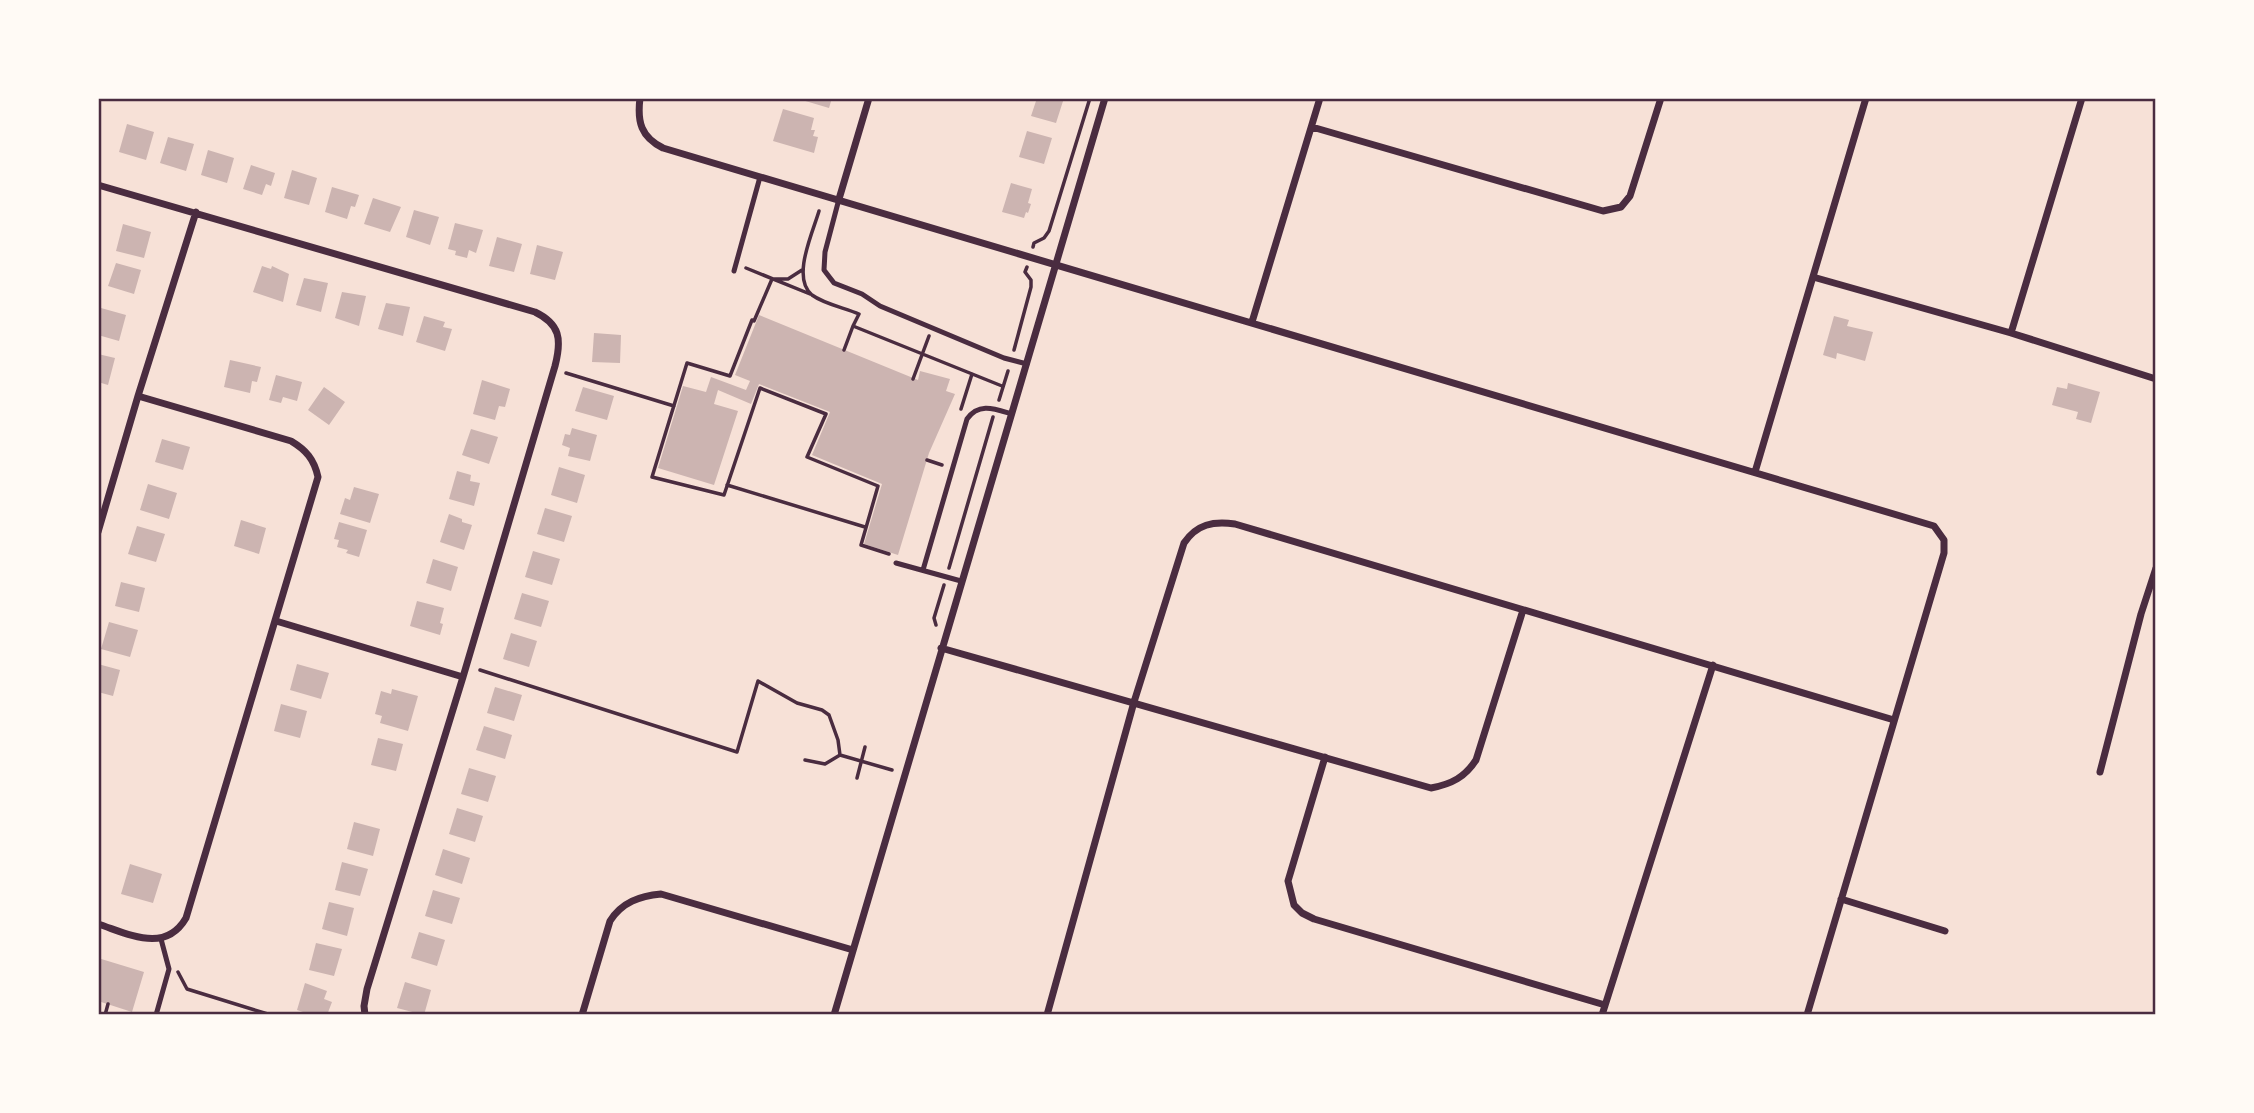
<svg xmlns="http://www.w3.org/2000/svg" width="2254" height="1113" font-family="Mulish,sans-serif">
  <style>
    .building { fill: #ccb4b1 }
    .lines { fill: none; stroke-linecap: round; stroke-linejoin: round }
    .path { stroke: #4a2c40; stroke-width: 3.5 }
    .service { stroke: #4a2c40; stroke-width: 5 }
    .minor { stroke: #4a2c40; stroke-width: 7 }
    .neatline { fill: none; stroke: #4a2c40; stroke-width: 2.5 }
  </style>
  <rect width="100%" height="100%" fill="#f7e1d7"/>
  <!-- building -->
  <path class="building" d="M803,98H832L829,108L802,100Z
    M1037,98H1064L1056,123L1031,116Z
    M783,109L814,118L811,130H815L813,136L818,137L814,153L773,141Z
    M127,124L154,132L146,160L119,152Z
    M1027,131L1052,138L1044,164L1019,157Z
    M168,137L194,144L186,171L160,163Z
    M208,150L234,158L227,183L201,175Z
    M251,165L275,173L271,186L266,184L262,195L243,189Z
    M292,170L317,178L309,205L284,198Z
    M1011,183L1032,189L1028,203L1031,204L1028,213L1026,212L1024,218L1002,212Z
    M332,187L359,195L355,207L351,206L347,219L325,212Z
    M373,198L401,207L390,232L364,224Z
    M414,210L439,217L430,245L406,237Z
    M455,223L483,230L476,253L469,250L467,258L455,255L456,251L448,249Z
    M123,224L151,232L144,258L116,251Z
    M497,237L522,244L514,272L489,266Z
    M537,245L563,252L555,280L530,274Z
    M116,263L141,270L134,294L108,286Z
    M262,266L271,269L272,266L289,274L283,302L253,292Z
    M304,278L328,283L321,312L296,305Z
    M342,292L366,296L359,326L335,318Z
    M386,303L410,307L403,336L378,329Z
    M101,308L126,315L119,341L98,335V319Z
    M759,315L918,380L920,371L950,379L946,391L955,394L929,453L898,555L864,544L882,484L812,455L830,412L759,384L751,404L718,390L714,404L738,411L714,485L658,468L683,386L706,392L711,377L746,390L750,381L735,375Z
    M424,316L445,322L443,327L452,329L445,351L416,342Z
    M1834,316L1849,320L1847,326L1873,332L1865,361L1837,353L1836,359L1823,355Z
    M594,333L621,335L620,363L592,362Z
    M98,354L115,358L108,385L98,382Z
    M230,360L261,367L257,382L252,381L250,393L224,387Z
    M276,375L302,382L297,401L283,397L281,403L269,400Z
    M482,380L510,389L505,407L499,406L495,420L473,414Z
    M2068,383L2100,392L2091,423L2076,419L2078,412L2052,405L2057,387L2067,389Z
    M324,387L345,402L329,425L308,410Z
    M583,387L614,396L607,420L575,411Z
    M572,428L597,435L590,461L568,456L570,448L562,445L565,434L570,435Z
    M471,429L498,437L489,464L462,455Z
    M162,439L190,447L183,470L155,462Z
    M559,467L585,475L577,503L551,495Z
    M457,471L471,475L470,481L480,483L474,506L449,499Z
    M148,484L177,493L169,519L140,510Z
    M354,487L379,494L370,523L340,514L345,498L350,500Z
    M545,508L572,516L564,542L537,534Z
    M449,514L462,519V522L472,525L464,550L440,542Z
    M241,520L266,528L259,554L234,546Z
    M339,522L367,530L359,557L346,553L348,550L337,547L339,540L334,539Z
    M137,526L165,534L156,562L128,554Z
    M533,551L560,559L552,585L525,577Z
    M433,559L458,567L451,591L426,583Z
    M121,582L145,588L139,612L115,606Z
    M522,593L549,601L541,627L514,619Z
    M417,601L444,608L440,623L443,624L440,635L410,626Z
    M109,622L138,630L130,657L101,649Z
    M511,633L537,641L529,667L503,659Z
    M98,664L120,670L113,696L98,692Z
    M297,664L329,673L321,699L290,690Z
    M495,687L522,695L514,721L487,713Z
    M392,689L418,696L408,731L380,723L382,716L375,714L381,691L391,694Z
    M281,704L307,711L300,738L274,731Z
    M484,726L512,735L505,759L476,750Z
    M378,738L403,744L396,771L371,765Z
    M469,768L496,776L488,802L461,794Z
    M457,808L483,816L475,842L449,834Z
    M354,822L380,829L373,856L347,849Z
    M443,849L470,858L462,884L435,875Z
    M342,862L368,869L360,896L335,890Z
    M130,864L162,874L153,903L121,894Z
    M433,890L460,898L452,924L425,916Z
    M329,902L354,908L347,936L322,929Z
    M419,932L445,940L437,966L411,958Z
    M316,943L342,949L334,976L309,970Z
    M98,958L144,972L132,1012L98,1001Z
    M405,982L431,990L424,1015L397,1008Z
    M305,983L327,991L324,999L332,1002L327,1015H312L297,1010Z"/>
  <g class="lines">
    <!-- path -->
    <path class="path" d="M819,211C813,232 791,278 812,295C824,304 845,308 859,314L853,326L1002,386
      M1033,247L1034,243L1044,238L1049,231L1090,98
      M746,268L810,294
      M752,320L730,376L687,363L652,477L724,495L760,388L826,414L807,457L878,486L861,545L889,554
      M754,321L772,279H788L802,270
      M844,350L853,326
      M1014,350L1031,287V280L1025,272L1027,267
      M566,373L674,406
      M913,379L929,336
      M999,400L1008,371
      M961,409L972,374
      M927,460L942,465
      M727,485L865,527
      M949,568L993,417
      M936,625L934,618L944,585
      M480,670L737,752L758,681L797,703L822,710L829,715L838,740L840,755
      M805,760L825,764L840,755L892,770
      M857,778L865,747
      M178,972L187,989L271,1015
      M105,1015L108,1004"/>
    <!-- service -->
    <path class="service" d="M839,199L825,252L824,270L834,283L862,294L880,306L1004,358L1027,364
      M734,271L760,177
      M896,563L961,581
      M923,570L967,419C979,402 995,409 1012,414
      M156,1015L169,969L161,939"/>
    <!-- minor -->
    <path class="minor" d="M640,98C637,122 641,137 663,148L1934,526L1944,540V553L1807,1015
      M1312,127L1603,211L1621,207L1630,196L1661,98
      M98,185L535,312C560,324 562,339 555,366L463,677L367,989L364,1006L365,1015
      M839,199L869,98
      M1813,277L2011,333L2156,379
      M1252,322L1320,98
      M2011,333L2082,98
      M1755,472L1866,98
      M98,532L138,396L196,212
      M276,621L463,677
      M941,648L1431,788C1452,784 1465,777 1476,760L1523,610
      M1325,757L1288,881L1294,905L1302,913L1314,919L1605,1005
      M2100,772L2141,614L2156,568
      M1841,899L1945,931
      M98,924C129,934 165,954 186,918L318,477C314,459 306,450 291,441L138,396
      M582,1015L610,921C622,902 640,896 661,894L853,950
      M834,1015L1105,98
      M1047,1015L1134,702L1184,543C1197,524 1213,521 1235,524L1894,720
      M1602,1015L1713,665"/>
  </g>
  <!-- border -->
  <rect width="2254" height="1113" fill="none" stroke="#fffaf5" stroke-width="200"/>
  <rect x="100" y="100" width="2054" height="913" class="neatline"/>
</svg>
